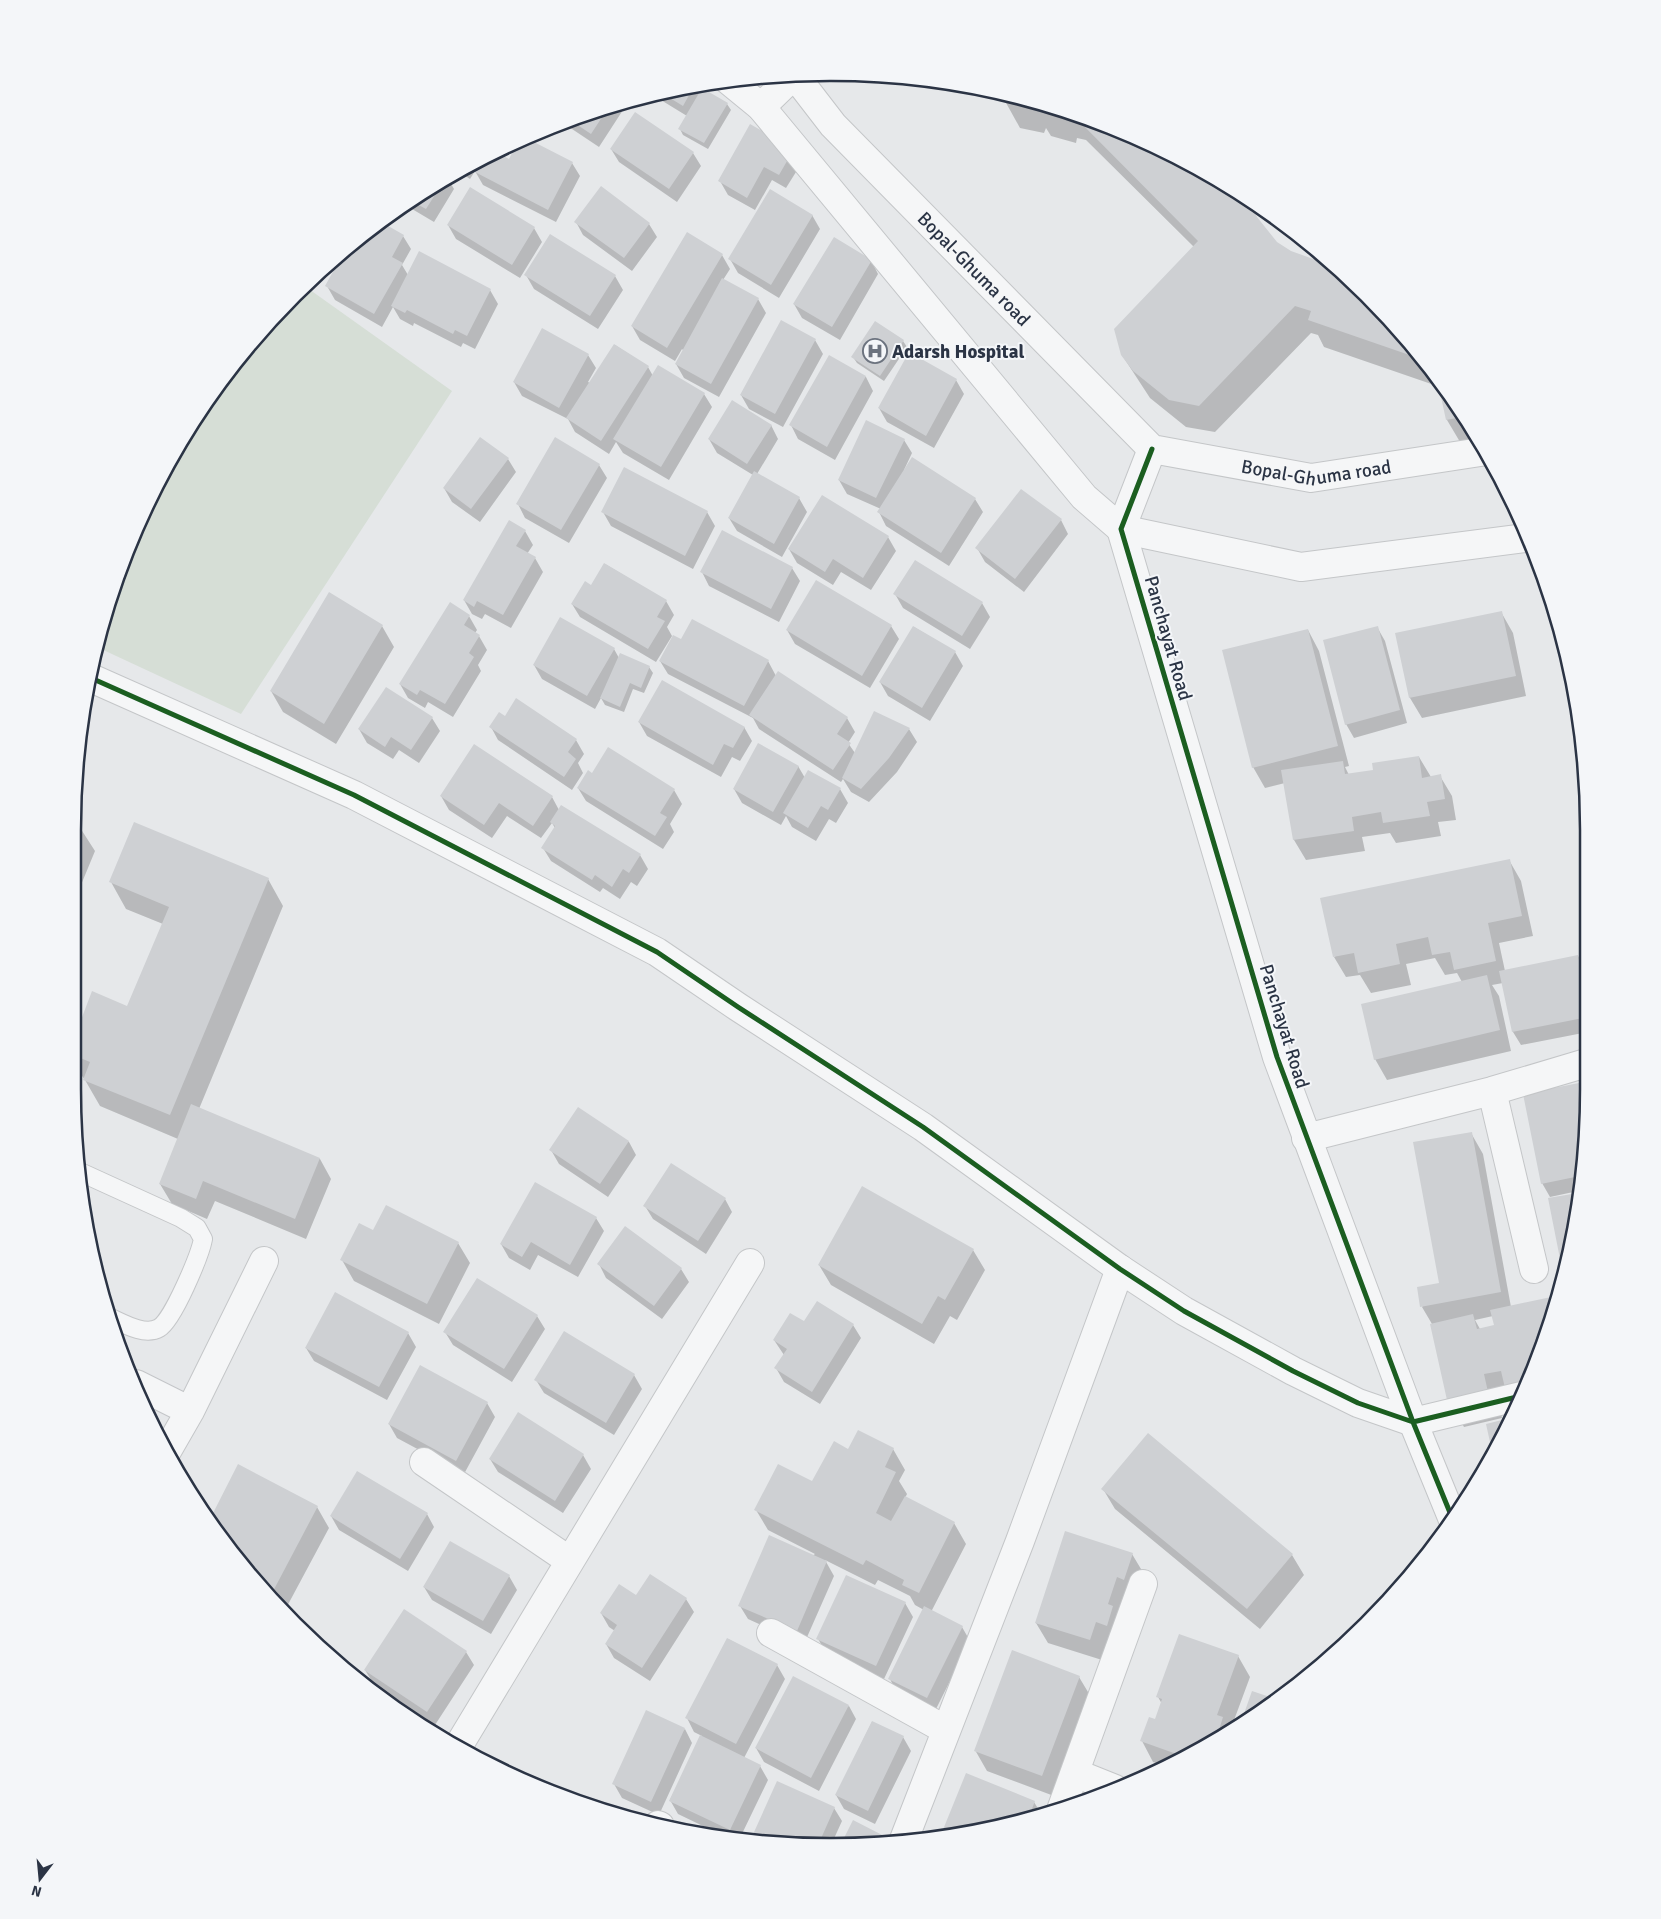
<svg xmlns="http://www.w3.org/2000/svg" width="1661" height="1919" font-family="Signika,sans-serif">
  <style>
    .green { fill: #d6ded6 }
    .shadow { fill: #0003; fill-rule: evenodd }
    .building { fill: #ced0d3 }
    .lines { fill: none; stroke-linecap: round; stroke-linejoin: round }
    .service-casing { stroke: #c4c6c8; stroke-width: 20 }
    .minor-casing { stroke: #c4c6c8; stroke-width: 30 }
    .tertiary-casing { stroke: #c4c6c8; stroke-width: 30 }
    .service { stroke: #f5f6f7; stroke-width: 18 }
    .minor { stroke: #f5f6f7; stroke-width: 28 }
    .tertiary { stroke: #f5f6f7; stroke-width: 28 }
    .cycleway-casing { stroke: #f4f6f9; stroke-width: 8 }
    .cycleway { stroke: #1b5e20; stroke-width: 5 }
    .labels { text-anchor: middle; stroke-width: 4; stroke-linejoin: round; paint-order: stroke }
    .street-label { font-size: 19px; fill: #2b3445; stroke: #f4f6f9 }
    .poi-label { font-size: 19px; font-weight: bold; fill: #2b3445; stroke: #f4f6f9; text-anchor: start }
    .rim { fill: none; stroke: #2b3445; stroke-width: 2.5 }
  </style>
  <rect width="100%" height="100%" fill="#e6e8ea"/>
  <!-- green -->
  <path class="green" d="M306,287L452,391L241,714L99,648L113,587L151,495L229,369Z"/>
  <!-- shadow -->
  <path class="shadow" d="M712,84L707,92L727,104L731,110L708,149L683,135L680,129L687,116L656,97Z
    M1006,95L1026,98L1165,151L1247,201L1260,223L1276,243L1290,252L1332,267L1400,331L1481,443L1463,447L1447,420L1440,387L1324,347L1318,335L1311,333L1215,432L1186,427L1150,398L1122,355L1194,247L1086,140L1077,138L1076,143L1051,136L1046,128L1044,133L1020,128L1005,101Z
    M620,105L623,110L599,147L563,123L587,113Z
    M751,126L801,164L786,188L772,180L755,210L728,195L720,181Z
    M527,140L572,163L580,176L556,222L483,185L475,171L470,179L458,171L497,154L509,160L518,144Z
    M611,149L693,153L701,166L677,202L619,162Z
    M447,177L454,189L434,222L407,206Z
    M812,215L820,229L779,298L738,273L730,259Z
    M576,222L649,224L657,237L632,271L583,235Z
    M448,225L534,228L542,242L520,278L456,239Z
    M687,234L722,255L730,269L723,280L758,299L766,313L719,397L684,378L676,364L684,351L682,349L675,361L640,340L632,326Z
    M403,236L411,249L402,265L408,275L419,253L490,290L498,304L475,349L463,343L461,347L414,323L413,326L400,319L393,307L382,327L335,300L327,286Z
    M871,260L878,274L840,340L802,318L794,304Z
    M319,273L314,283L311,281Z
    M526,275L615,276L623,290L598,329L534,289Z
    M815,340L823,354L783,427L749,409L741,395Z
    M903,341L907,347L884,381L857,363L853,357Z
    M615,345L648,367L653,376L704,394L712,407L669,480L623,453L616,442L609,454L575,432L568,419L522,396L514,382L588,355L596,368L588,382L590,383Z
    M910,354L956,380L964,394L934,448L887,422L879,408Z
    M829,357L866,377L873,391L835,460L798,439L791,425Z
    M771,425L778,439L757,474L799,498L807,512L782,557L737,531L729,518L753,475L717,453L709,439Z
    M904,440L912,453L904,470L975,499L983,512L949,566L886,526L879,512L881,509L847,494L839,480Z
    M508,459L516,472L480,522L452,502L444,488Z
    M599,465L607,478L569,543L525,518L518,504Z
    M823,497L888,537L896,551L871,590L841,572L833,585L797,563L789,549Z
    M603,512H707L715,526L693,569L611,526Z
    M1061,520L1068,534L1024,592L985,562L977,548Z
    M525,531L533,545L527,554L535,558L543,572L511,628L485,614L482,619L472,614L464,600Z
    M915,562L982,603L990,617L970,649L903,608L895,594Z
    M605,564L666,601L674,615L667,627L672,636L656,662L580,617L572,604L592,586Z
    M792,568L800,581L779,622L709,586L702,572Z
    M1501,612L1513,633L1526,696L1422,718L1410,698L1397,634Z
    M469,616L477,630L475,633L479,636L487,650L478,665L481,671L453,717L428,702L425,708L408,698L400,684Z
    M382,626L394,647L336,744L283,712L271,691Z
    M891,626L899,639L870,688L795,644L787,630Z
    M914,627L955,652L963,666L930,721L888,696L880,682Z
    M1377,627L1385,641L1407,723L1354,738L1346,724Z
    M1308,630L1319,651L1349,766L1345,767L1349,775L1375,771L1419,757L1431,777L1440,776L1452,796L1456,820L1438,822L1441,836L1396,843L1390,833L1362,837L1365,851L1306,860L1294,840L1285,783L1265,788L1253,767Z
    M682,641L768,661L776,676L847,718L855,732L848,743L855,753L909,729L917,742L897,772L869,802L851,792L843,779L841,782L759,729L753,718L668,674L660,661Z
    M614,649L619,658L649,667L653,673L644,693L633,689L624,712L605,705L601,698L595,709L542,679L534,665Z
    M432,718L440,731L419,763L399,750L393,759L367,743L359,729Z
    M505,718L576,740L584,754L578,763L583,773L572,790L498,740L491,727Z
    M639,722L744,727L752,741L740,761L732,757L721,777L647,736Z
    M798,766L805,778L840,789L848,803L836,823L829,819L816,841L792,827L786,816L781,825L742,803L734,789Z
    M593,775L674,790L682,804L670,824L674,832L663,849L586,801L578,788Z
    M441,796L552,797L559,810L640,855L648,869L637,886L631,882L620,899L603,888L600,892L551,861L543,848L555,828L552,823L541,838L507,816L492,838L449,810Z
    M77,823L95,851L76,897Z
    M1509,860L1521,881L1533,936L1499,943L1505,971L1578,956L1585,970L1588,981V1032L1521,1045L1513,1032L1503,983L1492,985L1499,996L1511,1051L1387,1080L1375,1059L1462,982L1457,973L1445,975L1435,958L1406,964L1411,985L1371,993L1360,975L1346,977L1334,957Z
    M268,879L283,906L199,1109L320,1159L331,1179L306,1239L215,1201L207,1219L172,1204L160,1184L178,1139L100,1106L85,1080L77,1069L73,1067L74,1018L81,1022L128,1008L163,924L126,909L111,882Z
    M1579,1085L1587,1102L1578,1191L1550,1197L1542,1183Z
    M579,1109L629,1142L636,1155L608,1197L559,1164L551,1150Z
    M1471,1133L1483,1154L1511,1307L1555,1298L1531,1378L1516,1406L1498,1401L1502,1418L1464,1427L1449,1400L1432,1324L1422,1307L1440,1284ZM1493,1316L1495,1326L1480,1329L1475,1320Z
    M725,1199L732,1212L706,1254L653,1219L645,1206Z
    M596,1218L604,1231L578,1277L538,1255L530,1270L509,1258L501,1244Z
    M625,1228L681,1269L689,1282L662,1319L606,1278L599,1264Z
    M374,1232L458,1243L470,1263L439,1324L354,1281L342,1260Z
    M973,1250L985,1270L957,1320L950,1316L934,1344L831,1285L819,1265Z
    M537,1316L545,1329L512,1382L453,1345L445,1332Z
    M853,1325L861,1338L820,1404L784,1382L776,1368L784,1355L774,1340Z
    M408,1333L416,1347L387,1400L314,1361L306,1348Z
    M564,1333L634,1375L642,1389L614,1435L544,1393L536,1380Z
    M487,1403L495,1417L464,1474L397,1438L389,1424Z
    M893,1449L905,1470L899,1481L907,1494L905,1498L954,1523L966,1544L931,1612L962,1627L970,1641L935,1711L897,1693L890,1679L924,1610L915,1605L910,1596L878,1580L875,1585L825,1560L834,1576L804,1644L748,1619L740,1606L815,1554L768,1530L756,1510L813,1483L849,1450Z
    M583,1455L591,1469L563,1513L498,1472L490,1459Z
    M239,1466L317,1507L329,1528L284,1612L271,1598L275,1601L276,1599L261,1588L210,1522Z
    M1103,1489L1292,1555L1304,1575L1260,1629L1115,1509Z
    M427,1514L434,1527L408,1571L339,1530L331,1516Z
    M1132,1554L1144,1574L1118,1645L1107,1642L1102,1660L1048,1643L1036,1623Z
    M509,1576L517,1590L491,1634L432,1600L424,1587Z
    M636,1597L686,1599L694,1612L650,1681L614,1658L606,1644L615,1631L609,1627L601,1613Z
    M905,1603L913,1617L884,1679L826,1652L818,1639Z
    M728,1639L777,1665L785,1679L744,1758L760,1766L768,1780L739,1840H732L678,1814L670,1800L702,1736L694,1732L687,1718Z
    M466,1652L474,1665L435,1725L373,1683L365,1670Z
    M1238,1656L1250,1677L1230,1731L1168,1767L1153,1762L1142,1741L1156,1721L1162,1704L1158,1697Z
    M1079,1677L1091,1697L1054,1796L987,1771L975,1750Z
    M1253,1692L1275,1700L1242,1724Z
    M849,1706L856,1719L819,1791L764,1762L756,1748Z
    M872,1722L903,1737L911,1751L875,1824L844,1809L836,1795Z
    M685,1729L692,1743L659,1815L622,1798L614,1784Z
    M1034,1802L1042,1815L979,1832Z
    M834,1808L842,1821L832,1843L752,1841Z
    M887,1839L890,1844H842Z"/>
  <!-- building -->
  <path class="building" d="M693,88L683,106L665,95L671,93Z
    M702,88L728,103L704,143L678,129Z
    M1005,95L1026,98L1062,112L1061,116L1034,109L1035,104L1030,102L1029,106L1003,101Z
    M608,108L591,134L570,120L587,113Z
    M635,112L694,152L669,189L610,149Z
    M1074,116L1165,151L1249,202L1257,217L1277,242L1291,251L1330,265L1400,331L1421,359L1308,320L1311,311L1295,306L1199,406L1169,400L1133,371L1121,355L1114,329L1198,241Z
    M750,124L794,149L779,175L764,167L747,198L718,181Z
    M528,139L573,162L548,210L473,171L478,162L498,153L509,159L516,145Z
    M445,179L426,209L413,202Z
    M601,186L650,223L624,258L574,222Z
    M470,187L535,227L512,265L447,225Z
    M770,189L813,215L771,285L728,259Z
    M383,223L404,235L392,257L403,263L374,314L325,286L345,250Z
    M687,232L723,254L667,348L631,326Z
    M550,234L616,275L590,316L524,275Z
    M834,237L872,260L832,327L793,304Z
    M419,251L491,289L467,336L455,330L453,334L407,310L405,313L391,306Z
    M722,278L759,298L711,384L675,364Z
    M781,320L816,339L775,414L740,395Z
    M875,321L904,340L880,376L851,357Z
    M542,328L589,354L559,408L513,382Z
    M614,344L649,366L601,441L566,418Z
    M909,352L957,379L926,436L878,408Z
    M829,355L866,376L827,447L789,425Z
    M658,365L705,393L661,467L613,439Z
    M1438,383L1449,398L1462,417L1446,420Z
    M732,400L772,425L747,464L708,439Z
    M866,420L905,439L876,498L838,480Z
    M480,437L509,458L471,509L443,488Z
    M555,437L600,464L561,530L516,504Z
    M912,457L976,498L941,553L877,512Z
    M624,467L708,511L685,556L601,512Z
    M754,471L800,497L774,544L728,518Z
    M1021,489L1062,519L1015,579L975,548Z
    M822,495L889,536L863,578L833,559L825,572L788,549Z
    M509,520L526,530L516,546L536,557L503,615L477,601L474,607L463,600Z
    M722,530L793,567L771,609L700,572Z
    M915,560L983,602L962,636L893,594Z
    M604,563L667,600L657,617L665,621L648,649L571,604L585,581L591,585Z
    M816,580L892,625L862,676L786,630Z
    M329,592L383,625L324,724L270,691Z
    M450,602L470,615L464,625L480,635L469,653L474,657L445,704L420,690L417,695L399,684Z
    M1502,611L1516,676L1409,698L1395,633Z
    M560,617L615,648L587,696L533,665Z
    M692,619L769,660L744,706L659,661L673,635L681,639Z
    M913,626L956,651L922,708L879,682Z
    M1378,626L1400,710L1345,725L1323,640Z
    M1308,629L1338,746L1252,768L1222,650Z
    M620,653L650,666L641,688L630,683L620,707L600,698Z
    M778,671L848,717L837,734L851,743L833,770L749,715Z
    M662,680L745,727L733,748L724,744L713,765L638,722Z
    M386,687L433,717L411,750L391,737L385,747L358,729Z
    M516,698L577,739L568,752L576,759L564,777L489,727L499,712L505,716Z
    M874,711L910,728L889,758L861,789L842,778Z
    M758,743L799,766L773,812L733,789Z
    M474,744L553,796L533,826L499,803L484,825L440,796Z
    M608,747L675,789L660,813L667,817L655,836L577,788L588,770L592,773Z
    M1419,756L1422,778L1441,774L1445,799L1427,802L1430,816L1383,823L1381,812L1352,817L1354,831L1293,840L1281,770L1343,761L1345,774L1373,770L1372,763Z
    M808,770L841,788L828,810L821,806L808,828L783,813Z
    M561,805L641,854L629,873L623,869L612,887L595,875L592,880L541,848L555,826L550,822Z
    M134,822L269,878L170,1115L83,1080L90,1062L73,1055L74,1017L81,1020L92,991L127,1006L169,907L109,882Z
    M1510,859L1522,916L1488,923L1496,961L1454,970L1450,952L1432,955L1428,937L1396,944L1400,964L1358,973L1354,953L1333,957L1320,898Z
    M1578,955L1588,1000V1017L1512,1032L1499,971Z
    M1487,975L1500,1030L1374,1060L1361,1004Z
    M1579,1083L1586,1116L1580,1176L1541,1184L1523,1094Z
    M191,1104L320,1158L295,1219L203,1181L196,1199L159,1184Z
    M578,1107L629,1141L600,1184L549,1150Z
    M1472,1132L1501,1292L1420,1307L1417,1287L1439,1283L1413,1142Z
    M671,1163L726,1198L698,1241L643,1206Z
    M535,1182L597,1217L570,1265L531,1242L522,1257L500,1244Z
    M862,1186L974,1249L945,1300L938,1296L922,1324L818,1265Z
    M1578,1193L1574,1237L1563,1274L1548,1198Z
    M386,1205L459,1242L427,1304L340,1260L359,1223L373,1230Z
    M625,1226L682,1268L654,1306L597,1264Z
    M477,1278L538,1315L504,1369L443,1332Z
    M335,1292L409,1332L379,1387L305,1348Z
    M1556,1296L1528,1383L1505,1388L1501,1371L1484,1374L1488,1392L1447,1400L1430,1324L1473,1314L1477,1329L1494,1325L1490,1310Z
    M817,1301L854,1324L812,1392L774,1368L787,1349L773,1340L790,1313L804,1321Z
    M564,1331L635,1374L606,1423L534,1380Z
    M420,1365L488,1402L456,1461L388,1424Z
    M518,1412L584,1454L555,1501L489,1459Z
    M1510,1418L1502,1432L1492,1451L1486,1424Z
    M858,1430L894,1448L885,1467L896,1472L876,1513L891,1521L905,1496L955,1522L919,1593L902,1585L904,1580L866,1560L863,1565L754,1510L778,1464L812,1481L834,1441L848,1449Z
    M1148,1433L1293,1554L1247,1609L1101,1489Z
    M238,1464L318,1506L270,1597L261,1588L209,1521Z
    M357,1471L428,1513L400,1559L330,1516Z
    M1065,1531L1133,1553L1124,1580L1117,1577L1108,1604L1113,1606L1107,1626L1096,1622L1090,1640L1035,1623Z
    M769,1535L827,1561L797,1631L738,1606Z
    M450,1541L510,1575L483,1621L423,1587Z
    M650,1574L687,1598L642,1668L605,1644L617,1625L600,1613L619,1584L636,1595Z
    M846,1575L906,1602L876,1666L816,1639Z
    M924,1606L963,1626L927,1698L888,1679Z
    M404,1609L467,1651L427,1712L364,1670Z
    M1179,1634L1239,1655L1217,1715L1223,1717L1216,1740L1207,1742L1185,1757L1140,1741L1149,1717L1155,1719L1162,1699L1156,1697Z
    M727,1638L778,1664L736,1744L685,1718Z
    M1012,1650L1080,1676L1042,1776L974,1751Z
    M793,1676L849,1705L811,1778L755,1748Z
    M1252,1691L1276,1699L1240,1725Z
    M646,1710L685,1728L651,1802L612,1784Z
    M872,1721L904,1736L868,1811L835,1795Z
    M700,1735L761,1765L730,1830L669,1801Z
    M966,1773L1035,1801L1028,1819L979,1832L940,1837Z
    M777,1781L835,1807L819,1843L750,1841Z
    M853,1820L888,1838L884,1844H841Z"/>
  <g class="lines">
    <defs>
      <path id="service" d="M78,1171L181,1218L197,1228L203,1239C200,1255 173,1320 159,1328C145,1336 124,1324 111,1318"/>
      <path id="minor" d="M761,107L792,77
        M1492,1091L1534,1269
        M1306,1138L1492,1091L1583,1064
        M136,1384L190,1411
        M1413,1422L1521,1396
        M167,1451L190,1411L264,1261
        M424,1462L570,1561
        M771,1633L946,1730
        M459,1745L750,1263
        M1075,1773L1115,1789
        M1061,1810L1143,1584
        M658,1825L660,1826
        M903,1842L1020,1541L1120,1269"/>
      <g id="tertiary">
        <path id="s1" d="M796,77L833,125L1152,449L1311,478L1487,451"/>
        <path d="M728,80L761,107L1084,497L1121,529L1301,567L1526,538"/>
        <path d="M1152,449L1121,529L1277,1057L1413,1422L1453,1520"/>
        <path d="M91,678L354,795L657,952L738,1007L923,1127L1120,1269L1184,1311L1293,1371L1358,1403L1413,1422"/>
      </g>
    </defs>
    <!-- service casing -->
    <use href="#service" class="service-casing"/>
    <!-- minor casing -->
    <use href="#minor" class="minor-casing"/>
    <!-- tertiary casing -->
    <use href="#tertiary" class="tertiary-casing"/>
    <!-- service -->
    <use href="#service" class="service"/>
    <!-- minor -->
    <use href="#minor" class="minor"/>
    <!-- tertiary -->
    <use href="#tertiary" class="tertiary"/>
    <defs>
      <path id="cycleway" d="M1152,449L1121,529L1277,1057L1413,1422L1453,1520
        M91,678L354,795L657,952L738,1007L923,1127L1120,1269L1184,1311L1293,1371L1358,1403L1413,1422L1521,1396"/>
    </defs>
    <!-- cycleway casing -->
    <use href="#cycleway" class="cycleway-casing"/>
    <!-- cycleway -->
    <use href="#cycleway" class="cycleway"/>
  </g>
  <!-- icons -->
  <defs>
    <symbol id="hospital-ring" viewBox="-11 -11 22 22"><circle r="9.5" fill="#f4f6f9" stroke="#6c737f" stroke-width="1.5"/><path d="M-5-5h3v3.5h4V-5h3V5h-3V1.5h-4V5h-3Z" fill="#6c737f"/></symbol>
  </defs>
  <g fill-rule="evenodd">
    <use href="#hospital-ring" x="861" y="337" width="28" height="28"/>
  </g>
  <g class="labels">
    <!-- street labels -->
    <g class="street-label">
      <text dy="7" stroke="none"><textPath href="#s1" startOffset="262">Bopal-Ghuma road</textPath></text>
      <text dy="7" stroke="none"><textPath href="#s1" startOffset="682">Bopal-Ghuma road</textPath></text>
      <text transform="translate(1169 638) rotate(74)" y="7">Panchayat Road</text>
      <text transform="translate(1285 1026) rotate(73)" y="7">Panchayat Road</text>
    </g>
    <!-- poi labels -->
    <g class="poi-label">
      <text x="892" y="358">Adarsh Hospital</text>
    </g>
  </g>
  <!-- crop -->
  <path d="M0 0H1661V1919H0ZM830 81H831A749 749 0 0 1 1580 830V1089A749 749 0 0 1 831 1838H830A749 749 0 0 1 81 1089V830A749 749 0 0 1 830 81Z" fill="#f4f6f9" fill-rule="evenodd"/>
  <path class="rim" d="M830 81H831A749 749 0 0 1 1580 830V1089A749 749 0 0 1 831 1838H830A749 749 0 0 1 81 1089V830A749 749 0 0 1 830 81Z"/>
  <!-- north arrow -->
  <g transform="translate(40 1879) rotate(196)" stroke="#f4f6f9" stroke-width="4" paint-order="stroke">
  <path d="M0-4L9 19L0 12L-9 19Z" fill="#2b3445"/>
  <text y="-8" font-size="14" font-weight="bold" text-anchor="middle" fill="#2b3445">N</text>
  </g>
</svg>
